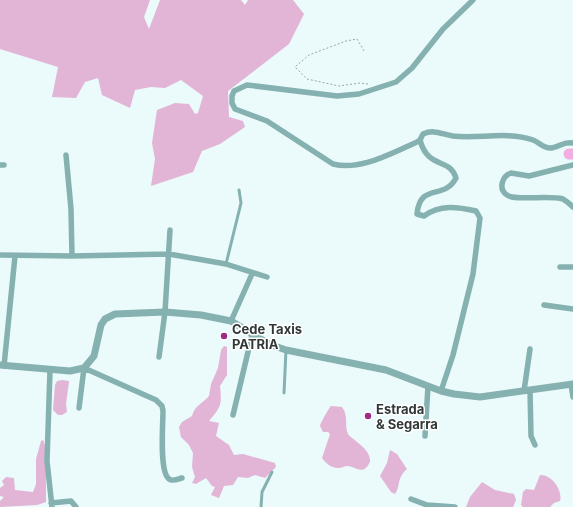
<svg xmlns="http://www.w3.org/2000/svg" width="573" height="507" font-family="Inter,sans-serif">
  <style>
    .green { fill: #e2b4d6 }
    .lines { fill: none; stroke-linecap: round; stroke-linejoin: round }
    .river { stroke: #f2aee1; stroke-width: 11 }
    .path { stroke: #9ba6a6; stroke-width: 1; stroke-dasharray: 2 2; stroke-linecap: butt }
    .service { stroke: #85b1b0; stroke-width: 3 }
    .minor { stroke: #85b1b0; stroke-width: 5.5 }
    .tertiary { stroke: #85b1b0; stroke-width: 7 }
    .poi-dot { fill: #9c2b89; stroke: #fff; stroke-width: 1.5 }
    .labels { text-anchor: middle; stroke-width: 3; stroke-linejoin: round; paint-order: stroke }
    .poi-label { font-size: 13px; font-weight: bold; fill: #323838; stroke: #fff; text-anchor: start }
  </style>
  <rect width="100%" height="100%" fill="#ebfafa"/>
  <!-- green -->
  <path class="green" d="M0,0H150L144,17L149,29L160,0H241L245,5L248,0H293L304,14L289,44L228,91L229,117L243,121L245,127L220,144L202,151L193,172L151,186L155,159L152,143L157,110L175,103L189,104L195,114L198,113L203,96L181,80L165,88L151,87L135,90L130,108L102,95L98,78L85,82L76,98L52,97L58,67L0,49Z
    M224,346L227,347V375L220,386C222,405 221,407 209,421L219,423L216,436L229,445L234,455L243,454L275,463L276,467L265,478L255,475L248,478L238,477L233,485L224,486L219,498L211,495L215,487L212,486L206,478L196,484L192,483L195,477L192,467L193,453L189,445L181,437L179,427L182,422L192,416C195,405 202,404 209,396L211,384L218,368L221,350Z
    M62,380L69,381V382L66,404L67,412L62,415H58L53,410L55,385L57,381Z
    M331,406L342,407C349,416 344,425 348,434C355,442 371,449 370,462C363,476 356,467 348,466C344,466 342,468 338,468C332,468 325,463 322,458L330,434L328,432H323L320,426C321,422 329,408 331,406Z
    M43,440L46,448V502L37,505L0,507V501L4,497L0,496V488L4,485L2,481L6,477L14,478L15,490L33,492L36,484V459L41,441Z
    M390,450L397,454L407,469C396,479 401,486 395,494L391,492L380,476L387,463Z
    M540,475C552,474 563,491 560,501L554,503L550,507H523L521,505L523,492L526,489L534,490Z
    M482,482L495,490L514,494L516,500L513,507H466L470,497Z"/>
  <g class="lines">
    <!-- river -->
    <path class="river" d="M569,154H573"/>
    <!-- path -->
    <path class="path" d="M364,51L357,39L346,41L309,55L295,67L307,79L339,86L360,83L368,84"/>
    <!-- service -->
    <path class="service" d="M226,264L241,203L239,190
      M284,393L286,350
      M261,507L262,492L272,472"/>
    <!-- minor -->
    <path class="minor" d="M473,0L443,29L412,68L396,82L359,94L337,96L247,85L234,91L232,96V103L235,109L267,121L333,164C360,171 389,154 415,143L420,140L423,134C434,129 441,134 453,136C479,139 507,131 533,140C539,142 543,148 550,148C558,148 563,141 573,143
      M420,140C428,170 450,157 456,178C444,201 420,182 417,214L424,216C440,204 458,207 476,211L480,218L473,274L453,355L441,391
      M66,155L71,209L72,256
      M0,165H4
      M573,165L529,176L511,173C502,176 498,189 507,195C514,201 550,195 563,199C566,201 570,204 573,207
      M0,255L72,256L169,254L226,264L267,277
      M560,267H573
      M544,305L573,309
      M231,321L252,274
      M159,357L165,312L170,230
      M4,366L15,256
      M50,370L47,461L52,507
      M571,384L573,397
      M530,390L531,436L535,445
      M524,391L530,349
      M79,408L84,368L156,400L162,406L163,411C163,424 159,472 169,479C173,482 178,479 182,478
      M233,415L252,335
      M425,436L428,386
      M411,499L427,505L455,507
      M51,503L71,501L76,507"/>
    <!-- tertiary -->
    <path class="tertiary" d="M0,365L70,371L84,368L94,356L101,325L105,319L115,314L165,312L201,315L231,321L269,344L286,350L386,370L441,391L454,394L480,397L573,384"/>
  </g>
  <!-- markers -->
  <g class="poi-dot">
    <circle cx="224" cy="336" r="4"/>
    <circle cx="368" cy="416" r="4"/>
  </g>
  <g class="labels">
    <!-- poi labels -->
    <g class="poi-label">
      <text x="232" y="334">Cede Taxis<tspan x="232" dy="15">PATRIA</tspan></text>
      <text x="376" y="414">Estrada<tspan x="376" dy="15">&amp; Segarra</tspan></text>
    </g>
  </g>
</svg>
